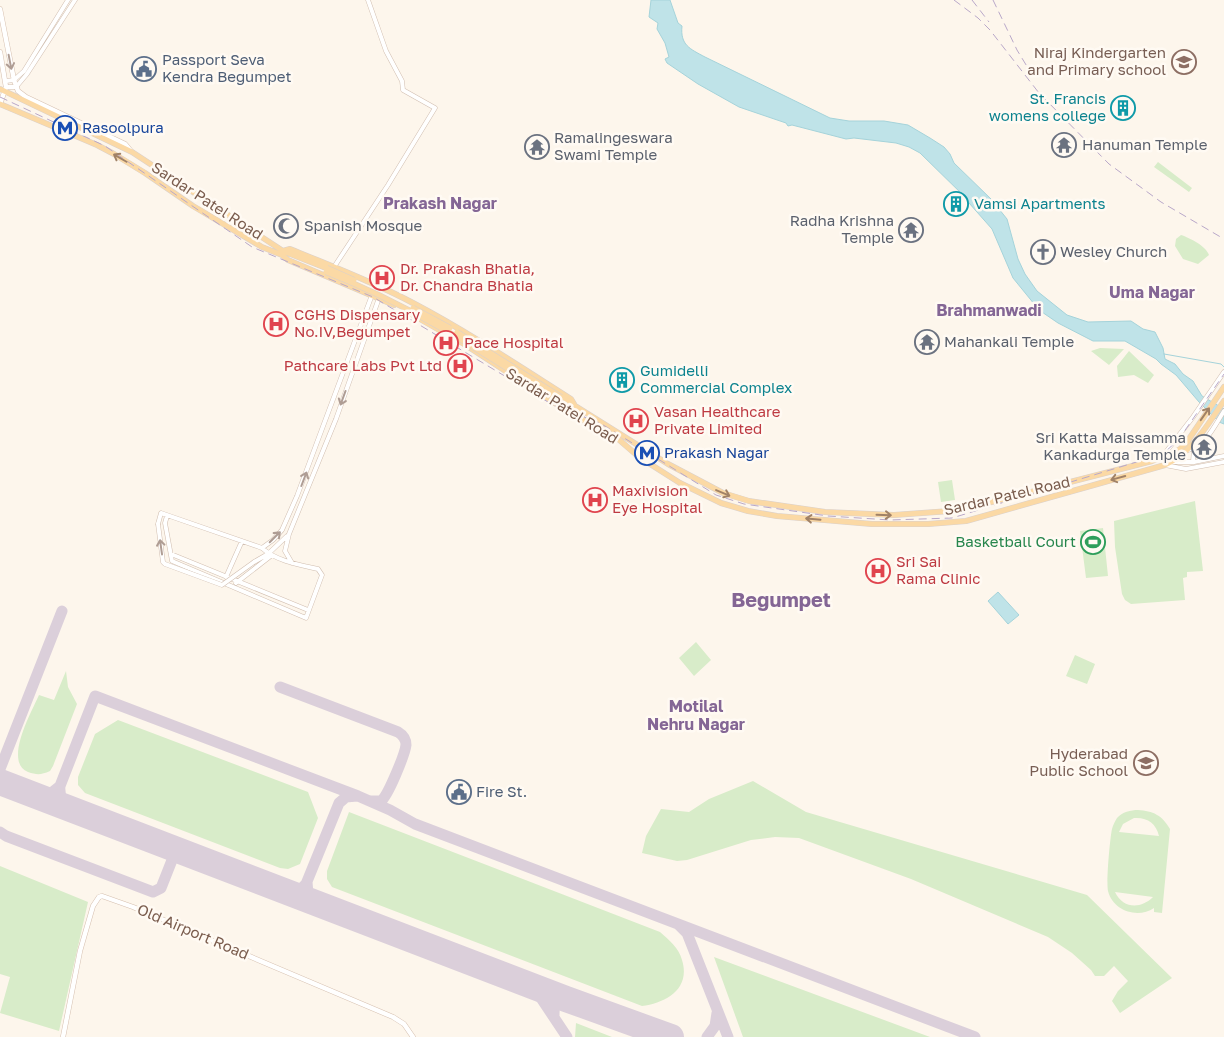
<svg xmlns="http://www.w3.org/2000/svg" width="1224" height="1037" font-family="'Golos Text',sans-serif">
  <style>
    .green { fill: #d8ecc9; fill-rule: evenodd }
    .water { fill: #bfe3e8; stroke: #a5d3da }
    .lines { fill: none; stroke-linecap: round; stroke-linejoin: round }
    .stream { stroke: #a5d3da; stroke-width: 1 }
    .taxiway { stroke: #dbcfda; stroke-width: 11 }
    .runway { stroke: #dbcfda; stroke-width: 26 }
    .tertiary-casing { stroke: #d1beb0; stroke-width: 5 }
    .secondary-casing { stroke: #d6c0b0; stroke-width: 5.5 }
    .primary-casing { stroke: #dad1cd; stroke-width: 6 }
    .tertiary { stroke: #fff; stroke-width: 4 }
    .secondary { stroke: #fff; stroke-width: 4.5 }
    .primary { stroke: #fbd9a5; stroke-width: 5 }
    .rail { stroke: #b9a8c9; stroke-width: 1; stroke-dasharray: 8 5; stroke-linecap: butt }
    .tertiary-bridge-casing { stroke: #d1beb0; stroke-width: 5; stroke-linecap: butt }
    .primary-bridge-casing { stroke: #dad1cd; stroke-width: 6; stroke-linecap: butt }
    .tertiary-bridge { stroke: #fff; stroke-width: 4 }
    .primary-bridge { stroke: #fbd9a5; stroke-width: 5 }
    .oneway { stroke: #af9d94 }
    .oneway2 { stroke: #a18267 }
    .labels { text-anchor: middle; stroke-width: 5; stroke-linejoin: round; paint-order: stroke }
    .education-label { font-size: 15px; fill: #785e54; stroke: #fffaf3; text-anchor: end }
    .service-label { font-size: 15px; fill: #4e5e75; stroke: #fffaf3; text-anchor: start }
    .culture-label { font-size: 15px; fill: #0d838f; stroke: #fffaf3; text-anchor: start }
    .transit-label { font-size: 15px; fill: #164399; stroke: #fffaf3; text-anchor: start }
    .worship-label { font-size: 15px; fill: #5b616d; stroke: #fffaf3; text-anchor: start }
    .street-label { font-size: 15px; fill: #7a5c4d; stroke: #fffaf3 }
    .health-label { font-size: 15px; fill: #be3a42; stroke: #fffaf3; text-anchor: start }
    .leisure-label { font-size: 15px; fill: #27864d; stroke: #fffaf3; text-anchor: end }
    .neighbourhood-label { font-size: 16px; font-weight: bold; fill: #846695; stroke: #fffaf3 }
    .district-label { font-size: 20px; font-weight: bold; fill: #846695; stroke: #fffaf3 }
  </style>
  <rect width="100%" height="100%" fill="#fdf6ec"/>
  <!-- green -->
  <path class="green" d="M1158,162L1192,188L1189,192L1154,167Z
    M1181,235C1190,238 1206,246 1209,255L1198,264L1183,259L1175,246L1176,239Z
    M1100,348L1124,349L1109,365L1091,351Z
    M1129,351L1154,375L1148,383L1134,375L1118,377L1117,366Z
    M952,480L955,500L941,502L938,482Z
    M1195,501L1203,571L1187,572V577L1183,578L1185,600L1131,604L1125,600L1122,594L1115,547L1114,521Z
    M1103,528L1108,576L1086,578L1080,531Z
    M696,642L711,660L694,676L679,658Z
    M1075,655L1095,664L1087,684L1066,676Z
    M66,671L68,687L77,704L53,766L50,771C41,775 37,775 28,772C3,762 32,711 39,695L54,700Z
    M118,720L308,792L318,818L300,864L288,869L280,868L85,793L78,785V777L95,734Z
    M753,781L806,812L1087,895L1172,978L1120,1013L1112,1001L1118,991L1128,981L1114,966L1104,976H1095L1091,970L1072,953L1048,937L911,879L799,838L775,837L751,840L687,860L677,861L642,853L646,836L661,809L689,812L709,799Z
    M1138,810C1153,811 1162,815 1170,829L1162,913L1154,912V908C1138,919 1113,911 1108,891C1106,882 1110,838 1112,829C1113,825 1115,821 1117,818C1122,812 1131,810 1138,810ZM1134,818C1147,817 1156,823 1159,836L1119,832L1123,824ZM1115,892L1153,897C1141,909 1123,909 1115,892Z
    M349,812L660,932C669,940 679,948 682,960C691,989 666,1003 642,1006L332,887L327,879V871Z
    M0,866L88,902L59,1031L0,1013L10,977L0,974Z
    M714,957L930,1037H743Z
    M576,1023L612,1037H575Z"/>
  <!-- water -->
  <path class="water" d="M651,0H670L678,23L682,26C680,45 690,49 705,57L830,118L849,121H884L908,125L930,138L944,147L950,154L954,163L991,199L1007,219L1018,259L1025,274L1037,291L1067,315L1088,322L1131,321L1143,329L1155,332L1163,348L1165,359L1175,364L1183,374L1193,381L1202,396L1224,409V424L1219,422L1199,402L1176,375L1161,364L1156,359L1125,341H1093L1058,323L1039,310L1013,278L992,229L969,203L966,198L920,153L909,147L896,143L854,138L846,139L792,125L788,126L786,123L739,107L698,84L667,63L665,59L669,57L665,43L657,29L658,23L649,17Z
    M998,592L1019,615L1008,624L988,601Z"/>
  <g class="lines">
    <!-- stream -->
    <path class="stream" d="M1164,354L1221,364L1224,367"/>
    <!-- taxiway -->
    <path class="taxiway" d="M280,687L398,732C403,735 406,739 406,745C405,754 388,796 381,801H371
      M0,769L62,611
      M37,796L50,794L60,786
      M70,809C62,803 59,796 60,786L95,696L358,796L390,810L415,824L975,1037
      M0,832L6,836L153,892L161,888L176,850
      M307,882L308,895L316,903
      M287,892L299,891L306,884L339,803L346,797L357,796
      M679,925L687,933L728,1037
      M523,982L537,992L567,1037
      M554,1016C554,1009 554,1005 559,999H566
      M707,1037L715,1026L717,1013"/>
    <!-- runway -->
    <path class="runway" d="M0,782L566,999L671,1037"/>
    <defs>
      <path id="tertiary" d="M6,81L14,80L24,71L68,0
        M6,87H16L27,74L75,0
        M334,267L388,185L435,108L403,90L402,81L386,51L368,0
        M1188,450C1206,446 1215,425 1224,411
        M1162,457L1193,417L1224,372
        M1173,462H1194L1224,456
        M1193,462L1194,448
        M1165,465L1186,469L1224,462
        M158,524L161,513L262,548C276,561 300,565 318,569L322,575L306,618L172,561L165,523L167,516
        M262,548L273,540L282,530L297,496L372,295
        M171,554L308,610
        M254,562L268,554L287,536
        M292,563L285,551L289,534L336,419L379,298
        M226,577L242,541
        M236,583L272,555"/>
      <path id="secondary" d="M0,9L14,80L18,91L26,97L125,144L130,150
        M0,52L6,87L0,104
        M63,1037L80,951L93,906L99,897L102,896L133,907L393,1017L404,1024L413,1037"/>
      <path id="primary" d="M0,89L132,152L283,251L290,249C331,266 374,282 413,303C468,332 519,366 571,399L574,404
        M0,104L97,145L114,154L145,173L193,206L262,247L282,255L288,260L394,305
        M283,251L326,268
        M404,310L464,344L570,413L617,438L639,457L680,483L721,503L748,511L777,516L872,524H928L966,521L1165,465C1193,452 1207,425 1224,401
        M561,397L668,464L723,493L749,501L825,512L894,515L950,511L996,501L1152,461L1173,453L1180,449L1187,442L1224,387
        M568,407L582,416"/>
    </defs>
    <!-- tertiary casing -->
    <use href="#tertiary" class="tertiary-casing"/>
    <!-- secondary casing -->
    <use href="#secondary" class="secondary-casing"/>
    <!-- primary casing -->
    <use href="#primary" class="primary-casing"/>
    <!-- tertiary -->
    <use href="#tertiary" class="tertiary"/>
    <!-- secondary -->
    <use href="#secondary" class="secondary"/>
    <!-- primary -->
    <use href="#primary" class="primary"/>
    <!-- rail -->
    <path class="rail" d="M954,0L978,18L990,30L1039,93L1109,164L1161,202L1224,239
      M972,0L989,22
      M993,0L1017,50L1031,73
      M0,97L105,146L252,247L373,297L553,405L600,423L716,495L744,504L828,516L890,520L952,518L1163,454L1179,439L1224,374"/>
    <defs>
      <path id="tertiary-bridge" d="M158,524L163,562L165,564L222,585L254,562"/>
      <path id="primary-bridge" d="M327,268L354,280
        M326,272C416,307 488,356 568,407
        M413,308L450,328
        M457,332L561,397"/>
    </defs>
    <!-- tertiary-bridge casing -->
    <use href="#tertiary-bridge" class="tertiary-bridge-casing"/>
    <!-- primary-bridge casing -->
    <use href="#primary-bridge" class="primary-bridge-casing"/>
    <!-- tertiary-bridge -->
    <use href="#tertiary-bridge" class="tertiary-bridge"/>
    <!-- primary-bridge -->
    <use href="#primary-bridge" class="primary-bridge"/>
  </g>
  <!-- one-way arrows -->
  <defs><path id="oneway-shaft" d="M-6 0H5M1.5-3L5.5 0L1.5 3" fill="none" stroke-width="1.6" stroke-linecap="round" stroke-linejoin="round" transform="scale(1.25)"/></defs>
  <g class="oneway">
    <use href="#oneway-shaft" transform="translate(10 62) rotate(79)"/>
    <use href="#oneway-shaft" transform="translate(343 398) rotate(110)"/>
    <use href="#oneway-shaft" transform="translate(304 479) rotate(-69)"/>
    <use href="#oneway-shaft" transform="translate(275 537) rotate(-45)"/>
    <use href="#oneway-shaft" transform="translate(161 547) rotate(-98)"/>
  </g>
  <g class="oneway2">
    <use href="#oneway-shaft" transform="translate(120 158) rotate(-150)"/>
    <use href="#oneway-shaft" transform="translate(1205 414) rotate(-55)"/>
    <use href="#oneway-shaft" transform="translate(1118 478) rotate(165)"/>
    <use href="#oneway-shaft" transform="translate(723 493) rotate(23)"/>
    <use href="#oneway-shaft" transform="translate(884 515) rotate(2)"/>
    <use href="#oneway-shaft" transform="translate(813 519) rotate(-175)"/>
  </g>
  <!-- icons -->
  <defs>
    <symbol id="school-ring" viewBox="-11 -11 22 22"><circle r="9.5" fill="#fffaf3" stroke="#8d6e63" stroke-width="1.5"/><path d="M0-5L7-2L0 1L-7-2ZM-4 1L0 2.5L4 1V4Q0 6-4 4Z" fill="#8d6e63"/></symbol>
    <symbol id="civic-ring" viewBox="-11 -11 22 22"><circle r="9.5" fill="#fffaf3" stroke="#5c6f8a" stroke-width="1.5"/><path d="M-.6-6.5H3V-4.5H.6V-3L4-1V1h2V6H-6V1h2V-1L-.6-3ZM-1.2 2.5V6h2.4V2.5Z" fill="#5c6f8a"/></symbol>
    <symbol id="building-ring" viewBox="-11 -11 22 22"><circle r="9.5" fill="#fffaf3" stroke="#0f9aa8" stroke-width="1.5"/><path d="M-4-6H4V6H1V3H-1V6H-4ZM-2.5-4.3h1.7v1.8h-1.7ZM.8-4.3h1.7v1.8H.8ZM-2.5-1h1.7V.8h-1.7ZM.8-1h1.7V.8H.8Z" fill="#0f9aa8"/></symbol>
    <symbol id="metro-ring" viewBox="-11 -11 22 22"><circle r="9.5" fill="#fffaf3" stroke="#1a4fb4" stroke-width="1.5"/><path d="M-5.5 5V-5H-3L0 0L3-5H5.5V5H3V-.5L0 4L-3-.5V5Z" fill="#1a4fb4"/></symbol>
    <symbol id="temple-ring" viewBox="-11 -11 22 22"><circle r="9.5" fill="#fffaf3" stroke="#6b7280" stroke-width="1.5"/><path d="M0-6L5-2H3V0L6.5 2.5H4V6H1.5V3h-3V6H-4V2.5H-6.5L-3 0V-2H-5Z" fill="#6b7280"/></symbol>
    <symbol id="mosque-ring" viewBox="-11 -11 22 22"><circle r="9.5" fill="#fffaf3" stroke="#6b7280" stroke-width="1.5"/><path d="M3.5-4.9A6 6 0 1 0 3.5 4.9A5 5 0 1 1 3.5-4.9Z" fill="#6b7280"/></symbol>
    <symbol id="church-ring" viewBox="-11 -11 22 22"><circle r="9.5" fill="#fffaf3" stroke="#6b7280" stroke-width="1.5"/><path d="M-1.2-6h2.4v3.5h3.3v2.4h-3.3V6h-2.4V-.1h-3.3v-2.4h3.3Z" fill="#6b7280"/></symbol>
    <symbol id="hospital-ring" viewBox="-11 -11 22 22"><circle r="9.5" fill="#fffaf3" stroke="#e0444e" stroke-width="1.5"/><path d="M-5-5h3v3.5h4V-5h3V5h-3V1.5h-4V5h-3Z" fill="#e0444e"/></symbol>
    <symbol id="stadium-ring" viewBox="-11 -11 22 22"><circle r="9.5" fill="#fffaf3" stroke="#2e9e5b" stroke-width="1.5"/><path d="M0-5a6.5 5 0 1 0 0 10a6.5 5 0 1 0 0-10ZM-3.5-1.8h7v3.6h-7Z" fill="#2e9e5b"/></symbol>
  </defs>
  <g fill-rule="evenodd">
    <use href="#school-ring" x="1170" y="48" width="28" height="28"/>
    <use href="#civic-ring" x="130" y="55" width="28" height="28"/>
    <use href="#building-ring" x="1109" y="94" width="28" height="28"/>
    <use href="#metro-ring" x="51" y="114" width="28" height="28"/>
    <use href="#temple-ring" x="1050" y="131" width="28" height="28"/>
    <use href="#temple-ring" x="523" y="133" width="28" height="28"/>
    <use href="#building-ring" x="942" y="190" width="28" height="28"/>
    <use href="#mosque-ring" x="272" y="212" width="28" height="28"/>
    <use href="#temple-ring" x="897" y="216" width="28" height="28"/>
    <use href="#church-ring" x="1029" y="238" width="28" height="28"/>
    <use href="#hospital-ring" x="368" y="264" width="28" height="28"/>
    <use href="#hospital-ring" x="262" y="310" width="28" height="28"/>
    <use href="#temple-ring" x="913" y="328" width="28" height="28"/>
    <use href="#hospital-ring" x="432" y="329" width="28" height="28"/>
    <use href="#hospital-ring" x="446" y="352" width="28" height="28"/>
    <use href="#building-ring" x="608" y="366" width="28" height="28"/>
    <use href="#hospital-ring" x="622" y="407" width="28" height="28"/>
    <use href="#temple-ring" x="1190" y="433" width="28" height="28"/>
    <use href="#metro-ring" x="633" y="439" width="28" height="28"/>
    <use href="#hospital-ring" x="581" y="486" width="28" height="28"/>
    <use href="#stadium-ring" x="1079" y="528" width="28" height="28"/>
    <use href="#hospital-ring" x="864" y="557" width="28" height="28"/>
    <use href="#school-ring" x="1132" y="749" width="28" height="28"/>
    <use href="#civic-ring" x="445" y="778" width="28" height="28"/>
  </g>
  <g class="labels">
    <!-- education labels -->
    <g class="education-label">
      <text x="1166" y="58">Niraj Kindergarten<tspan x="1166" dy="17">and Primary school</tspan></text>
      <text x="1128" y="759">Hyderabad<tspan x="1128" dy="17">Public School</tspan></text>
    </g>
    <!-- service labels -->
    <g class="service-label">
      <text x="162" y="65">Passport Seva<tspan x="162" dy="17">Kendra Begumpet</tspan></text>
      <text x="476" y="797">Fire St.</text>
    </g>
    <!-- culture labels -->
    <g class="culture-label">
      <text x="1106" y="104" text-anchor="end">St. Francis<tspan x="1106" dy="17">womens college</tspan></text>
      <text x="974" y="209">Vamsi Apartments</text>
      <text x="640" y="376">Gumidelli<tspan x="640" dy="17">Commercial Complex</tspan></text>
    </g>
    <!-- transit labels -->
    <g class="transit-label">
      <text x="82" y="133">Rasoolpura</text>
      <text x="664" y="458">Prakash Nagar</text>
    </g>
    <!-- worship labels -->
    <g class="worship-label">
      <text x="554" y="143">Ramalingeswara<tspan x="554" dy="17">Swami Temple</tspan></text>
      <text x="1082" y="150">Hanuman Temple</text>
      <text x="894" y="226" text-anchor="end">Radha Krishna<tspan x="894" dy="17">Temple</tspan></text>
      <text x="304" y="231">Spanish Mosque</text>
      <text x="1060" y="257">Wesley Church</text>
      <text x="944" y="347">Mahankali Temple</text>
      <text x="1186" y="443" text-anchor="end">Sri Katta Maissamma<tspan x="1186" dy="17">Kankadurga Temple</tspan></text>
    </g>
    <!-- street labels -->
    <g class="street-label">
      <text transform="translate(207 201) rotate(33)" y="5">Sardar Patel Road</text>
      <text transform="translate(562 406) rotate(32)" y="5">Sardar Patel Road</text>
      <text transform="translate(1007 496) rotate(-13)" y="5">Sardar Patel Road</text>
      <text transform="translate(193 932) rotate(23)" y="5">Old Airport Road</text>
    </g>
    <!-- health labels -->
    <g class="health-label">
      <text x="400" y="274">Dr. Prakash Bhatia,<tspan x="400" dy="17">Dr. Chandra Bhatia</tspan></text>
      <text x="294" y="320">CGHS Dispensary<tspan x="294" dy="17">No.IV,Begumpet</tspan></text>
      <text x="464" y="348">Pace Hospital</text>
      <text x="442" y="371" text-anchor="end">Pathcare Labs Pvt Ltd</text>
      <text x="654" y="417">Vasan Healthcare<tspan x="654" dy="17">Private Limited</tspan></text>
      <text x="612" y="496">Maxivision<tspan x="612" dy="17">Eye Hospital</tspan></text>
      <text x="896" y="567">Sri Sai<tspan x="896" dy="17">Rama Clinic</tspan></text>
    </g>
    <!-- leisure labels -->
    <g class="leisure-label">
      <text x="1076" y="547">Basketball Court</text>
    </g>
    <!-- neighbourhood labels -->
    <g class="neighbourhood-label">
      <text x="440" y="209">Prakash Nagar</text>
      <text x="1152" y="298">Uma Nagar</text>
      <text x="989" y="316">Brahmanwadi</text>
      <text x="696" y="712">Motilal<tspan x="696" dy="18">Nehru Nagar</tspan></text>
    </g>
    <!-- district labels -->
    <g class="district-label">
      <text x="781" y="607">Begumpet</text>
    </g>
  </g>
</svg>
